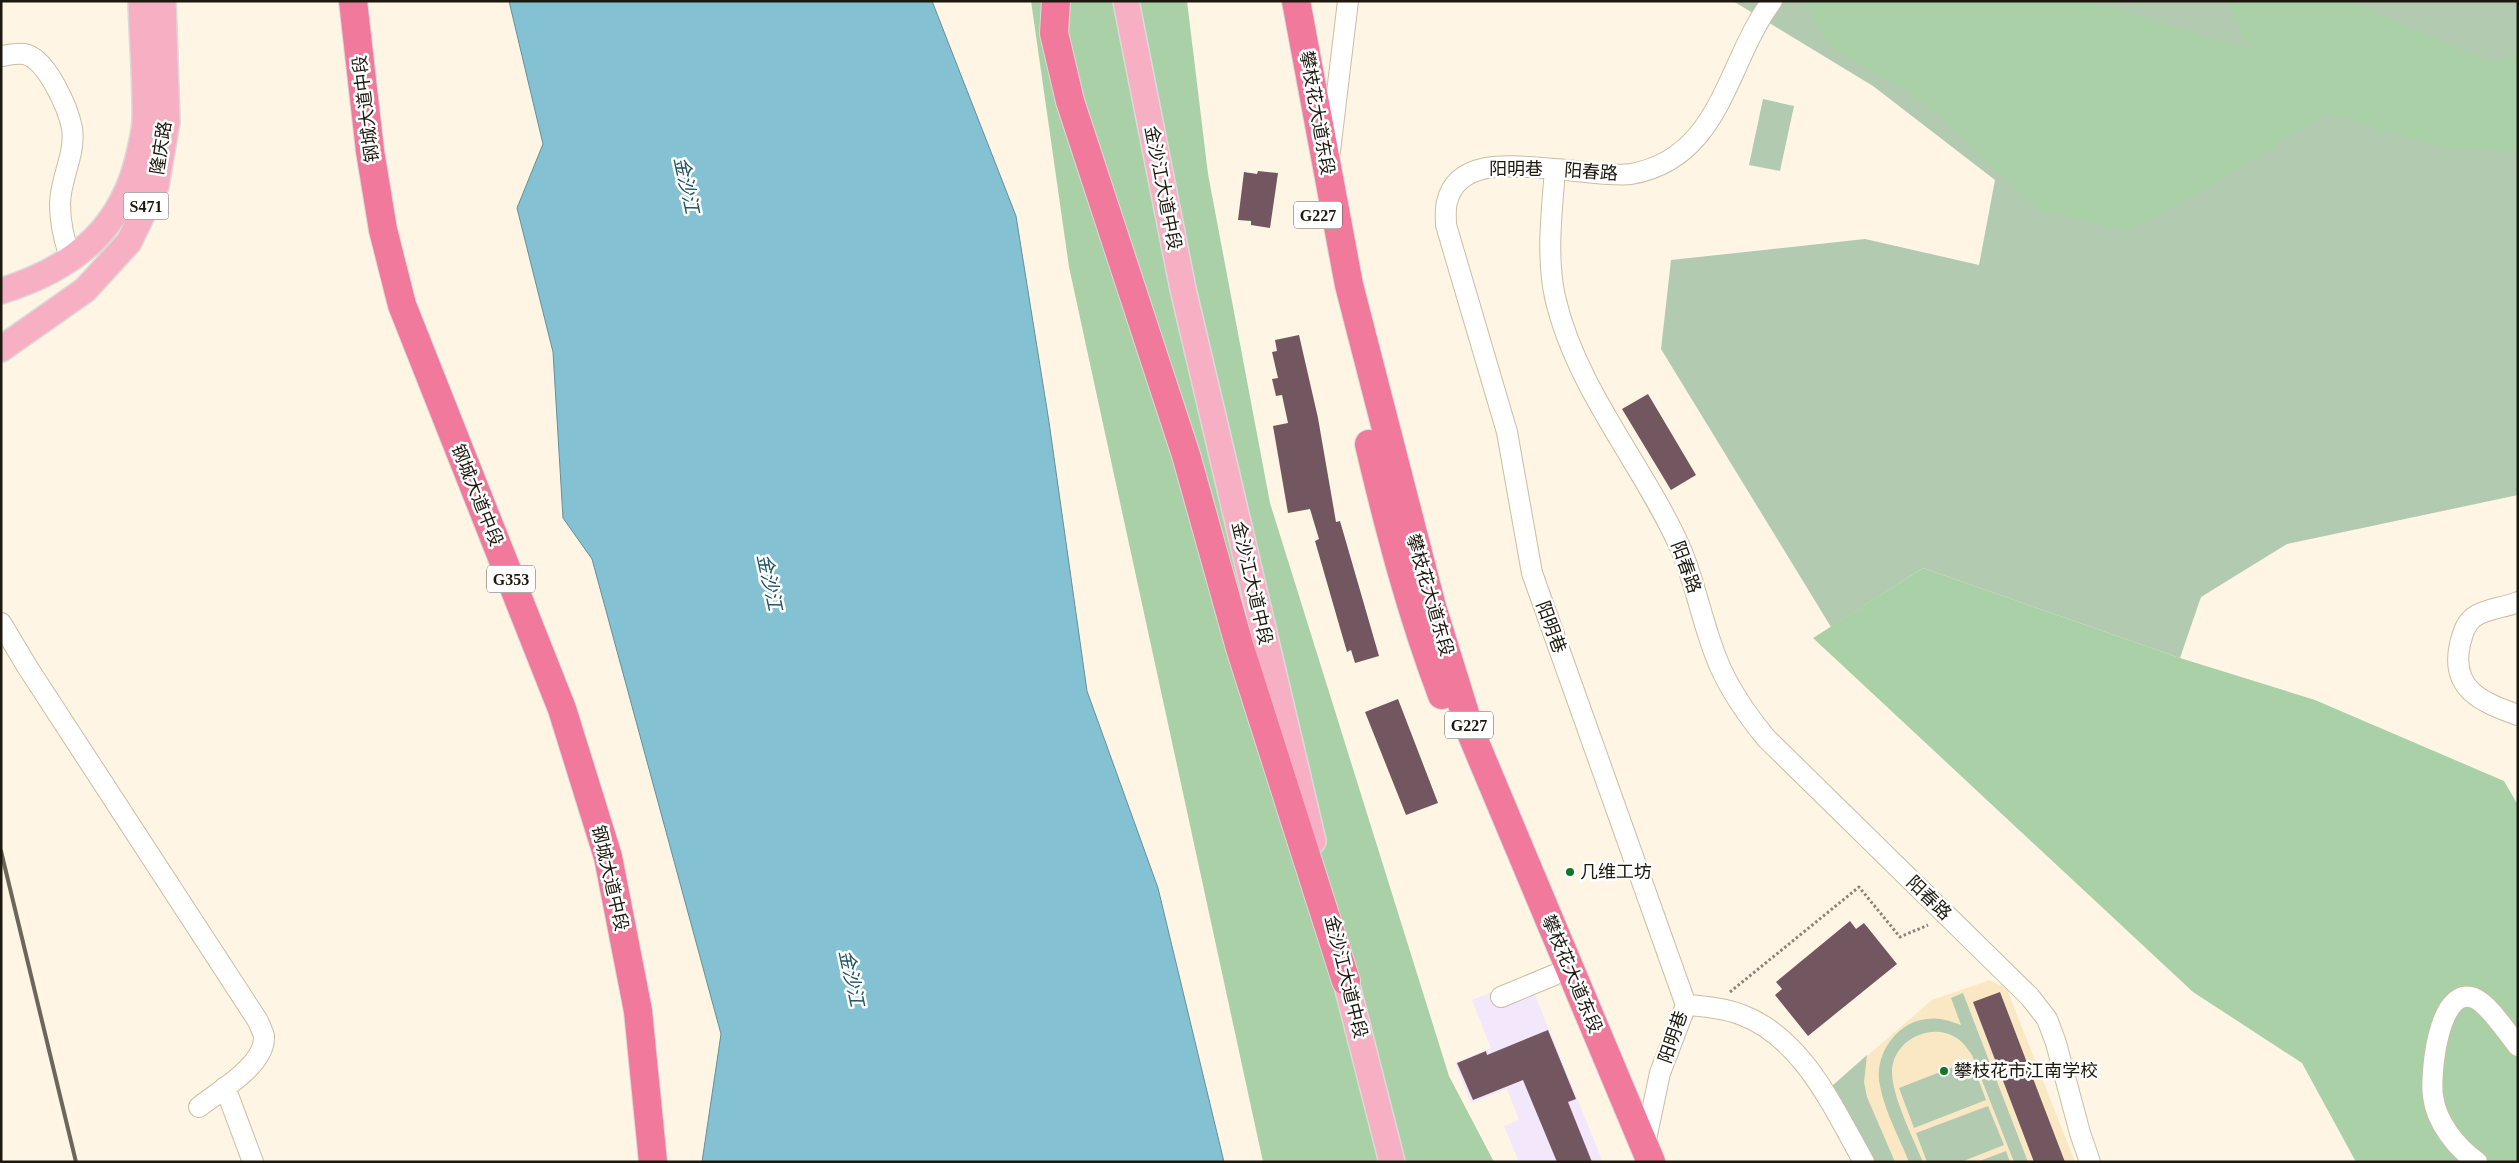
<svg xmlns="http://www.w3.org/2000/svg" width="2519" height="1163" font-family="'Times New Roman','Noto Sans SC',serif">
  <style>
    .commercial { fill: #f2e7fb }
    .built { fill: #fae8c5 }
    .green { fill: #b1cab0 }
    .forest { fill: #aad0a8 }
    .water { fill: #84c2d3; stroke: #658f98 }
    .building { fill: #735760 }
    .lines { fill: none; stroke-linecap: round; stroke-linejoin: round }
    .minor-casing { stroke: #cbbda2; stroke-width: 22 }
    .major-casing { stroke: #dbdad8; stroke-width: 28 }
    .highway-casing { stroke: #dbdad8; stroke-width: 30 }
    .path { stroke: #8b8477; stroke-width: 3; stroke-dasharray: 2.5 2.5; stroke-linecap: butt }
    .minor { stroke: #fff; stroke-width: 20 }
    .major { stroke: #f7afc4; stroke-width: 25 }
    .highway { stroke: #f1799c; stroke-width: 28 }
    .rail { stroke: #6d675b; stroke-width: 4 }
    .poi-dot { fill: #107628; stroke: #fff; stroke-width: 2 }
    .labels { text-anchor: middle; stroke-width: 5; stroke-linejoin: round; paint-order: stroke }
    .shield { fill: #fff; stroke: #615d56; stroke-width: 1 }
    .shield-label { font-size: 16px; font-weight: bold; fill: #1d180e }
    .street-label { font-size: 18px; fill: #1d180e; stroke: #fff }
    .poi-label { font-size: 18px; fill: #1d180e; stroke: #fff; text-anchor: start }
    .water-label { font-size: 19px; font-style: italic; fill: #205461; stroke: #fff }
  </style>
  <rect width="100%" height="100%" fill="#fef5e4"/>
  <!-- commercial -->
  <path class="commercial" d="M1528,978L1603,1162H1519L1504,1126L1519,1120L1507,1089L1471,1103L1455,1063L1491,1048L1472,1000Z"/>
  <!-- built -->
  <path class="built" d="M1990,980L2007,989L2075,1162H1874L1832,1086L1932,1000Z"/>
  <!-- green -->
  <path class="green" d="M1733,1H2518V495L2287,544L2201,597L2180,658L1923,568L1831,627L1661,349L1671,260L1865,239L1979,265L1995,180L1873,86Z
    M1763,99L1794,106L1780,171L1749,165Z
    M1963,993L2028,1162H2014L1972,1055C1967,1048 1962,1040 1953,1036C1928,1023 1892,1042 1892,1072C1892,1096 1913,1138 1923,1162H1909C1899,1137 1885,1112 1880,1086C1873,1056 1896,1022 1927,1019C1939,1017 1950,1021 1961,1025L1951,998Z
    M1867,1055L1864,1082L1867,1097L1895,1162H1874L1832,1086Z
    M1971,1060L1986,1100L1914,1128L1899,1088Z
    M1988,1106L2004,1145L1961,1162H1927L1916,1133Z
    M2006,1151L2010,1162H1977Z"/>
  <!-- forest -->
  <path class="forest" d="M1031,1H1187L1208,174L1270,503L1449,1076L1494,1162H1263L1069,267Z
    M1801,1H2073L2099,4L2250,50L2226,1H2349L2488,61L2518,55V153L2437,147L2327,113L2210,187L2128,231L2038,210L1922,101L1831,47Z
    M1923,568L2180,658L2315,700L2504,781L2518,805V1162H2356L2302,1063L2193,992L1813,638Z"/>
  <!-- water -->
  <path class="water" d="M509,1H932L1016,216L1049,422L1087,691L1158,888L1224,1162H702L721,1034L592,559L563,518L553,352L517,208L543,144Z"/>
  <!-- building -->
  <path class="building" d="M1258,171L1278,173L1270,228L1251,225V221L1238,220L1244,172L1257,174Z
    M1299,335L1318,418L1336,522L1340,521L1379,656L1355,663L1351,650L1347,652L1338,621L1315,541L1319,539L1310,509L1288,513L1273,426L1288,423L1282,395L1276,396L1272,379L1278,378L1272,352L1277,351L1275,340Z
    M1648,394L1696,475L1671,490L1622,409Z
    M1398,699L1438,803L1406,815L1365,712Z
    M1850,921L1856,929L1864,923L1897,964L1808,1036L1775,995L1782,989L1776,982Z
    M2000,992L2065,1162H2034L1973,1002Z
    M1548,1030L1576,1099L1568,1102L1592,1162H1557L1523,1080L1473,1100L1457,1063L1486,1051L1487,1055Z"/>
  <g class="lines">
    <defs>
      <path id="minor" d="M1772,1C1726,62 1722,158 1631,174C1615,177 1574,170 1555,169C1552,212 1546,255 1555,297C1576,389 1642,463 1680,547C1697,586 1703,630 1721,669C1733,695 1748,716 1766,738L2030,997L2047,1019L2056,1043L2080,1133L2090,1162
        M1,56C8,55 17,53 24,54C46,57 68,108 72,128C76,154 60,179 60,204C60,225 64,241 71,260
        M1330,151L1348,1
        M1555,169C1521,167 1458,155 1447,202C1445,209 1446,218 1446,225L1507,432L1532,573L1686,1005L1660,1073L1644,1149
        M2518,602C2504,608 2487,608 2474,617C2465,624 2463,633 2460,644C2450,689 2481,702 2518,715
        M1,623L28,668L258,1021C260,1026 263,1032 264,1036C266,1065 219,1091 199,1107
        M1501,997L1554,975
        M1686,1005C1705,1006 1724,1008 1742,1015C1803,1038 1834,1109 1864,1162
        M225,1087L253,1162
        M2477,1162C2456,1147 2436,1122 2433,1096C2430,1075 2438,985 2474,998C2489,1004 2507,1033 2518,1046"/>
      <path id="major" d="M1126,1L1183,289L1313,841
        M1,291C75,268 124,228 140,150C142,140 145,130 145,120C146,80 142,41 141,1
        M1,349L85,290L129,242L156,186L167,122L163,1
        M1341,962L1392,1162"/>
      <path id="highway" d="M353,1L370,151L383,230L402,305L562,709L608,857L638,1011L653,1162
        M1056,1L1054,33L1070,101L1186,455L1240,648L1346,981
        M1296,1L1349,285L1432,607L1471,733L1651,1162
        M1369,444C1389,529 1411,613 1442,695"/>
    </defs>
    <!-- minor casing -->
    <use href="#minor" class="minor-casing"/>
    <!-- major casing -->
    <use href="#major" class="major-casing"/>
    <!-- highway casing -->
    <use href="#highway" class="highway-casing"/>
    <!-- path -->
    <path class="path" d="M1730,992L1859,887L1900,937L1928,925"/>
    <!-- minor -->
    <use href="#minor" class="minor"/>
    <!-- major -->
    <use href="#major" class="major"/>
    <!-- highway -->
    <use href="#highway" class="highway"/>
    <!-- rail -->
    <path class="rail" d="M1,851L76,1162"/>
  </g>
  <!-- markers -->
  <g class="poi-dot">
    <circle cx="1570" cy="872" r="5"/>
    <circle cx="1944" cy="1071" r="5"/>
  </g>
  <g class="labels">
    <!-- shield labels -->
    <g class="shield">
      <rect x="123.5" y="192.5" width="45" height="27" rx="4"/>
      <rect x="1294" y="201.5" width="48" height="27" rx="4"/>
      <rect x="487" y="565.5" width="48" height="27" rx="4"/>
      <rect x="1445" y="711.5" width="48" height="27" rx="4"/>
    </g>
    <g class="shield-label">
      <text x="146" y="212">S471</text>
      <text x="1318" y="221">G227</text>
      <text x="511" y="585">G353</text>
      <text x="1469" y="731">G227</text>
    </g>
    <!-- street labels -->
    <g class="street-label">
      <text transform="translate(366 109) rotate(-97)" y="6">钢城大道中段</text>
      <text transform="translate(1317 113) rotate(80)" y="6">攀枝花大道东段</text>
      <text transform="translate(161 148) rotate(-81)" y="6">隆庆路</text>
      <text x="1516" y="175">阳明巷</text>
      <text transform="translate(1591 172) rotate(4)" y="6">阳春路</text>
      <text transform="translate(1163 188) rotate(79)" y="6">金沙江大道中段</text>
      <text transform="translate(477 495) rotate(68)" y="6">钢城大道中段</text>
      <text transform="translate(1686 567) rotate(70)" y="6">阳春路</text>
      <text transform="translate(1252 583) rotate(77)" y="6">金沙江大道中段</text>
      <text transform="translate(1430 595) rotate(74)" y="6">攀枝花大道东段</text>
      <text transform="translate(1551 627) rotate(70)" y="6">阳明巷</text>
      <text transform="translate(610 878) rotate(77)" y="6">钢城大道中段</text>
      <text transform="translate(1929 898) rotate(44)" y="6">阳春路</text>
      <text transform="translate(1572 974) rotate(67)" y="6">攀枝花大道东段</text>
      <text transform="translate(1346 977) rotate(76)" y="6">金沙江大道中段</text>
      <text transform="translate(1673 1037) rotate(-71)" y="6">阳明巷</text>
    </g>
    <!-- poi labels -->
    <g class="poi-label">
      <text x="1580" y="878">几维工坊</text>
      <text x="1954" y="1077">攀枝花市江南学校</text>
    </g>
    <!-- water labels -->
    <g class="water-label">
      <text transform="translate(687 185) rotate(78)" y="7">金沙江</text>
      <text transform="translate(770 582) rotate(78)" y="7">金沙江</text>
      <text transform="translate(852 978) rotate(78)" y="7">金沙江</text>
    </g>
  </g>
  <!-- border -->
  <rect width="2519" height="1163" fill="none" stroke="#1d180e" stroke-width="5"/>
</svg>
